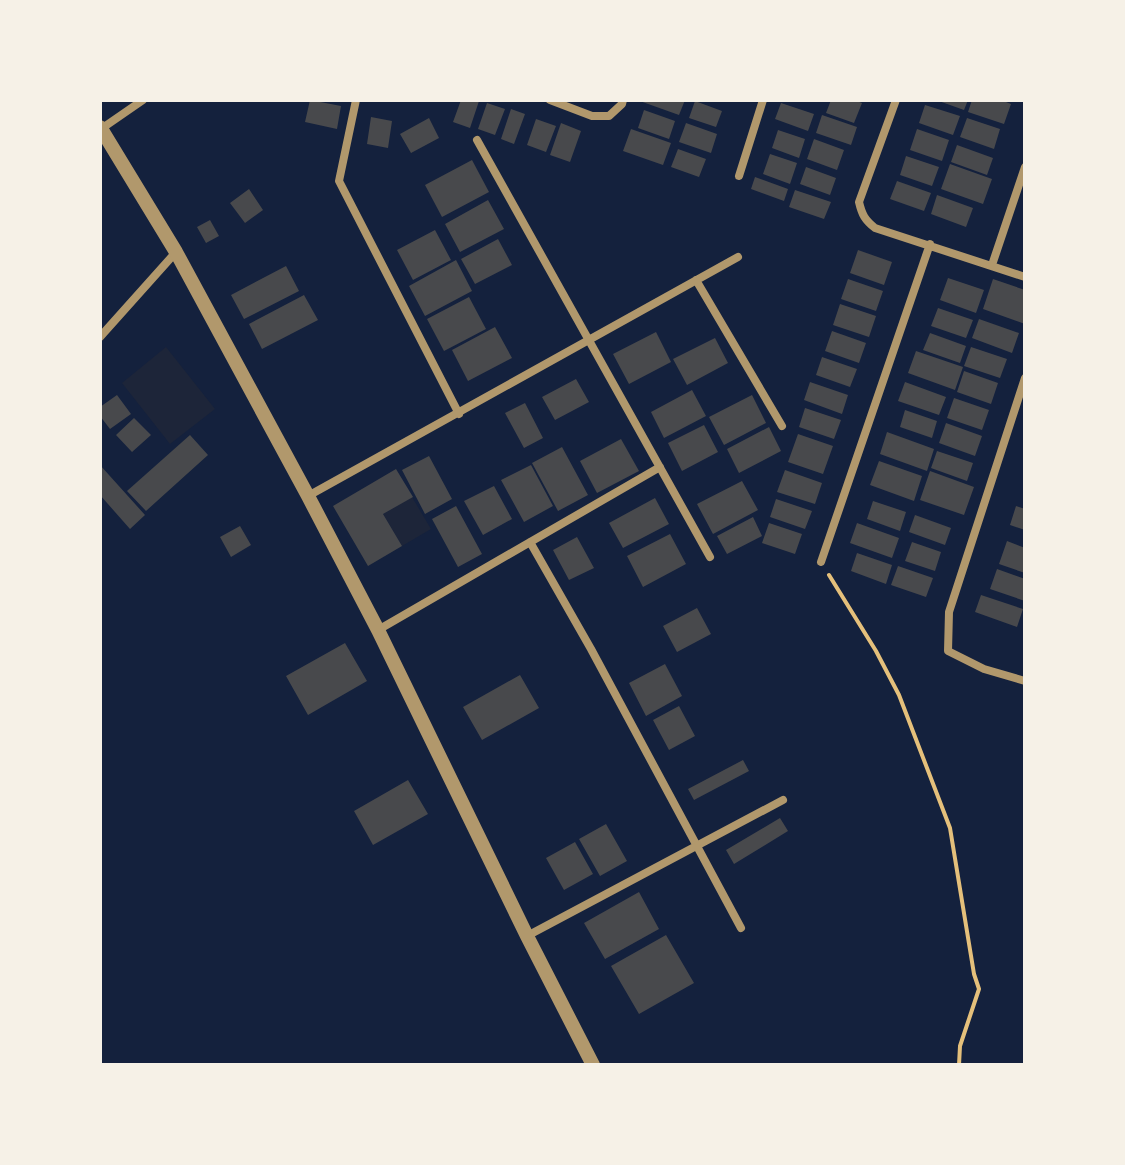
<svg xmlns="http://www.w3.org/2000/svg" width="1125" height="1165" font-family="Manrope,sans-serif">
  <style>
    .green { fill: #1d2539 }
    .building { fill: #48494c }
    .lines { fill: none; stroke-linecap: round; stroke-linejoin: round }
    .path { stroke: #e5c07b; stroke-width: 4 }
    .minor { stroke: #b1986c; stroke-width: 8 }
    .tertiary { stroke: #b1986c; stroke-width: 14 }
  </style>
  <rect width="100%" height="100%" fill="#14213d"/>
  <!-- green -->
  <path class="green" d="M166,347L215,409L170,444L122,383Z
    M412,497L431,529L402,546L383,514Z"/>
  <!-- building -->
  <path class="building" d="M310,100L341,106L337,129L305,122Z
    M461,100L479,101L470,128L453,122Z
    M637,100H685L679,115Z
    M831,100H854L862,103L854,123L826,113Z
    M936,100H968L964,110Z
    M972,100H1001L1011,104L1004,124L968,112Z
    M695,101L722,111L716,127L689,118Z
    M487,103L505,109L495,135L478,129Z
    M781,103L814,114L808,131L775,119Z
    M925,105L960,116L953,135L919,123Z
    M511,109L525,114L514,144L501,139Z
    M644,110L675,121L669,139L638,128Z
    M822,115L857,127L851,145L816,133Z
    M371,117L392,121L388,148L367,144Z
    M429,118L439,138L411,153L400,134Z
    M967,118L1000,129L994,149L960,137Z
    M536,119L556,126L546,152L527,145Z
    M561,123L581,131L570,162L550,155Z
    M686,123L717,134L711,153L679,142Z
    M631,129L671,143L663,165L623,151Z
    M917,129L949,140L942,161L910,150Z
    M778,130L805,139L799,158L772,148Z
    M814,139L844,150L837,170L807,159Z
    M957,145L993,158L987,175L951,162Z
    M678,149L706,159L699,177L671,167Z
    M770,154L797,163L790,184L763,174Z
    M906,156L939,167L932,186L900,175Z
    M472,160L489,192L442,217L425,185Z
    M950,164L992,179L983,204L941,189Z
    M806,167L836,178L830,195L800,184Z
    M755,177L788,189L784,201L751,189Z
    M897,181L931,193L924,211L890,199Z
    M249,189L263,210L245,223L230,203Z
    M795,190L831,202L824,219L789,207Z
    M937,195L973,208L966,227L931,214Z
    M488,200L504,229L460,252L445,224Z
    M210,220L219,236L206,243L197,227Z
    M435,230L451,260L413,280L397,250Z
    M498,239L512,265L475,284L461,259Z
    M858,250L892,262L884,285L850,273Z
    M456,260L472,291L425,316L409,286Z
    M286,266L299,291L244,319L231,295Z
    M948,278L984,290L976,313L940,300Z
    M848,279L883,291L876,311L841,299Z
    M993,279L1025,290V324L983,309Z
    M304,295L318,320L262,349L249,324Z
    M469,297L486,329L444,351L427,319Z
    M840,304L876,316L869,337L833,325Z
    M938,308L973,320L966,338L931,326Z
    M979,319L1019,333L1012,353L972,338Z
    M495,327L512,358L468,381L452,350Z
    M832,331L866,343L859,363L825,351Z
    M656,332L671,362L629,384L613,354Z
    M930,333L966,346L960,363L923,350Z
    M715,338L728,363L687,385L673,359Z
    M971,347L1007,359L1000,378L964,366Z
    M916,351L963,367L955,390L908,373Z
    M822,357L857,369L850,387L816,375Z
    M964,371L998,383L991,404L957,392Z
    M576,379L589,402L555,420L542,397Z
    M810,382L848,395L842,414L804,400Z
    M905,382L946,397L939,415L898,401Z
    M692,390L706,416L664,438L651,412Z
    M117,395L131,414L110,429L100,416V407Z
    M752,395L766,423L724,445L709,417Z
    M954,398L989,410L982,430L947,418Z
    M525,403L543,438L524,448L505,413Z
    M805,408L841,420L834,439L799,427Z
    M905,410L937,421L932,438L900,427Z
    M134,418L151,435L132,452L116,435Z
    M946,423L982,436L975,456L939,443Z
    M704,425L718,452L682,471L668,443Z
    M769,427L781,451L739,473L727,449Z
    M887,432L934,449L927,471L880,454Z
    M798,434L833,446L823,474L788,462Z
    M190,435L208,455L146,511L127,491Z
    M621,439L639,471L597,493L580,461Z
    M562,447L588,495L558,511L532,463Z
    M937,451L973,463L967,481L931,468Z
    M429,456L452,499L425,514L402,470Z
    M879,461L922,476L914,501L870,485Z
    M100,465L145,515L130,529L100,495Z
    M531,465L553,506L524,522L501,480Z
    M396,469L413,497L383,514L402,546L368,566L333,506Z
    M785,470L822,483L815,504L777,492Z
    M930,471L974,487L964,515L920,500Z
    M742,481L758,510L713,534L697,504Z
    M494,486L512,519L483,535L464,501Z
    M655,498L669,524L623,548L609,523Z
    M776,499L812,511L805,529L770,517Z
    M873,501L906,512L900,531L867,519Z
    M456,506L482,554L458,567L432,519Z
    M1016,506L1025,509V530L1010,525Z
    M915,515L951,528L945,545L909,532Z
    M753,517L762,536L727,554L717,536Z
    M769,523L802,534L795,554L762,543Z
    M857,523L899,538L892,558L850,543Z
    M240,526L251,545L231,557L220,537Z
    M670,534L686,564L643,587L627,556Z
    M577,537L594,568L569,580L553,550Z
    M1007,541L1025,548V573L999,564Z
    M912,542L941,552L935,571L905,561Z
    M857,553L892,565L886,584L851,571Z
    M898,566L933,578L926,597L891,585Z
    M997,569L1025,579V601L990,589Z
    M981,595L1023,609L1017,627L975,612Z
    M697,608L711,634L677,652L663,626Z
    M345,643L367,681L308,715L286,676Z
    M665,664L682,696L646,716L629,683Z
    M520,675L539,708L482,740L463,707Z
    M679,706L695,736L669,750L653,720Z
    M743,760L749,771L694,800L688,789Z
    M408,780L428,814L373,845L354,811Z
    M780,818L788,831L734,864L726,850Z
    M606,824L627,861L600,876L579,839Z
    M575,842L593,874L564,890L546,858Z
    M639,892L659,929L605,959L584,923Z
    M666,935L694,983L639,1014L611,966Z"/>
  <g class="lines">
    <!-- path -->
    <path class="path" d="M829,575L876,651L899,695L950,828L974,974L979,989L960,1046L959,1065"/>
    <!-- minor -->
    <path class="minor" d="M356,100L339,181L459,414
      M550,100L592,116H609L622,104L623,100
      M896,100L859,202C862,215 865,220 875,228L1025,277
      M101,129L143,100
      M477,140L710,557
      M739,176L763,100
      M992,265L1025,167
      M696,280L782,426
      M100,337L176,252
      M1025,378L949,612L948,651L984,669L1025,681
      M308,496L738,257
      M530,542L591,649L741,928
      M821,562L930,244
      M378,630L660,467
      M527,936L783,800"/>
    <!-- tertiary -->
    <path class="tertiary" d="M100,127L176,252L308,496L378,630L527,936L593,1065"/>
  </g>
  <!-- border -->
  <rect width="1125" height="1165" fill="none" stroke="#f6f1e7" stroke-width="204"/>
</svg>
